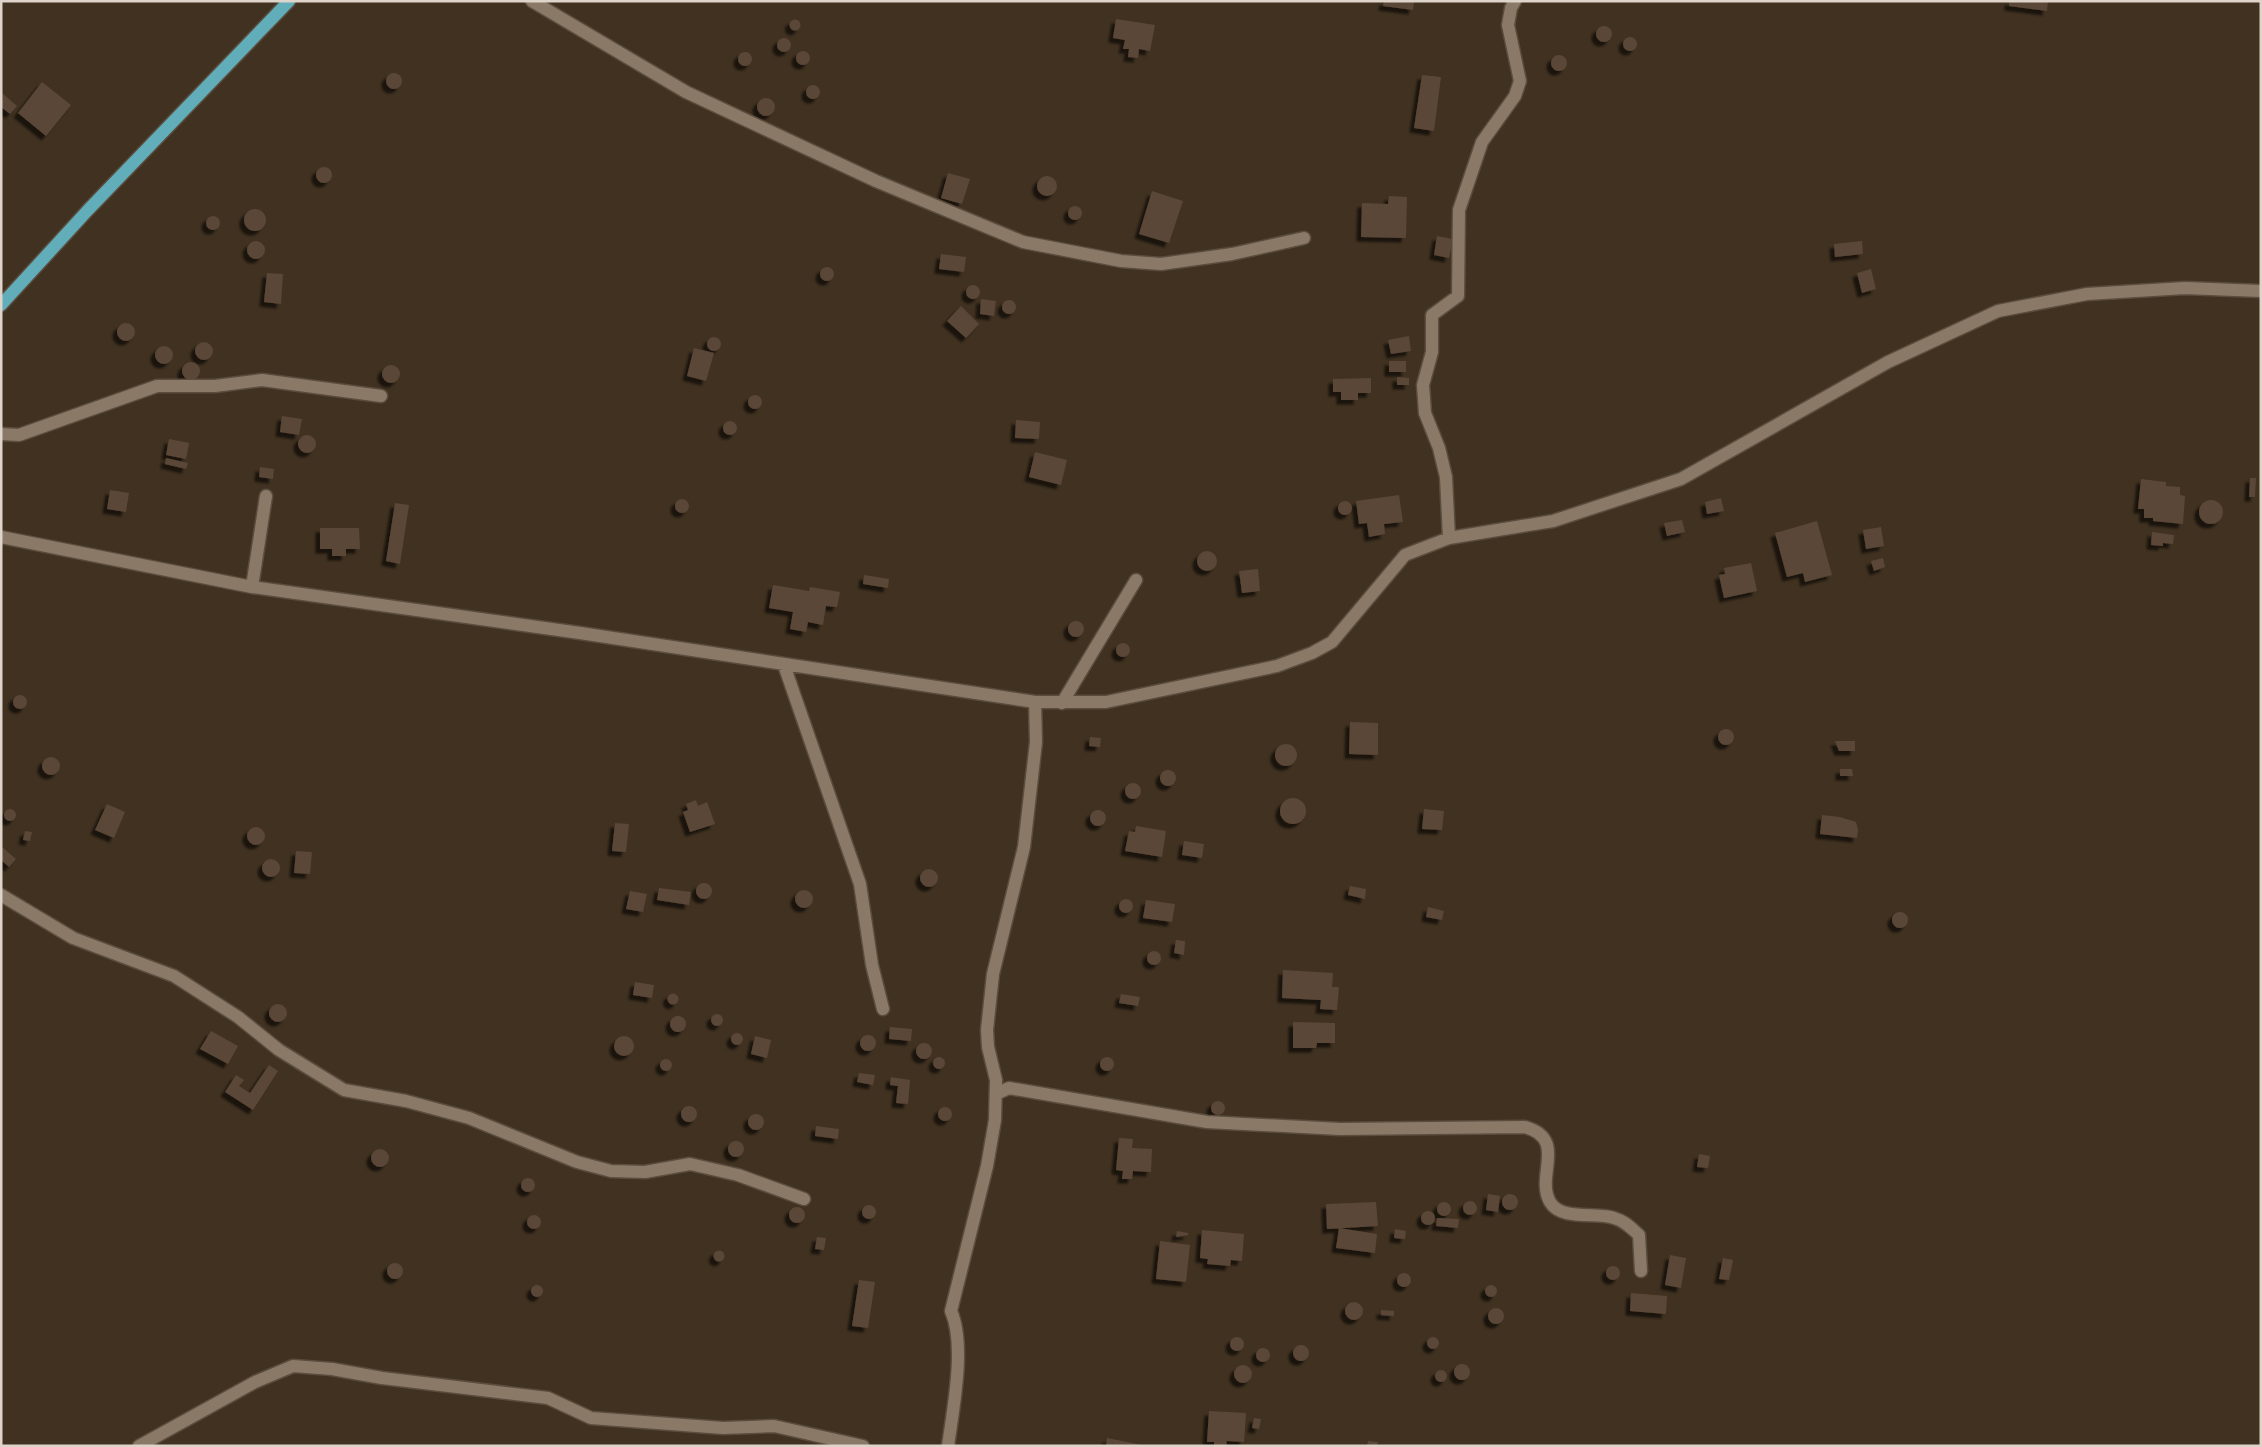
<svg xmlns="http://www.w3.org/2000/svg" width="2262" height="1447" font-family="Barlow,sans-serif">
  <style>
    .building { fill: #5a4738; filter: url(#shadow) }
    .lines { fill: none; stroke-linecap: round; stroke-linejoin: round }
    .minor-casing { stroke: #5a4d3e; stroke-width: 15 }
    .major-casing { stroke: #5a4d3e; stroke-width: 15 }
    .minor { stroke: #8b7967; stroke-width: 12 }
    .major { stroke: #61adba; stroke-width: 12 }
  </style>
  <defs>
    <filter id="shadow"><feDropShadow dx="-4.5" dy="4.5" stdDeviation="1" flood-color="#0009"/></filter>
  </defs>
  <rect width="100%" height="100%" fill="#403120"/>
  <!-- building -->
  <path class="building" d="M1384,1H1414L1413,10L1383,6Z
    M2009,1H2048L2047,11L2009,6Z
    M1116,19L1155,25L1150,51L1139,49L1138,58L1128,57L1129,49H1123L1125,40L1113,38Z
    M789.5 25a5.5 5.5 0 1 1 11 0a5.5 5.5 0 1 1-11 0Z
    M1596 34a8 8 0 1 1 16 0a8 8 0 1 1-16 0Z
    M1623 44a7 7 0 1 1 14 0a7 7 0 1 1-14 0Z
    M777 45a7 7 0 1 1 14 0a7 7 0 1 1-14 0Z
    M796 58a7 7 0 1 1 14 0a7 7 0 1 1-14 0Z
    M738 59a7 7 0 1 1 14 0a7 7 0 1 1-14 0Z
    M1551 63a8 8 0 1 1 16 0a8 8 0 1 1-16 0Z
    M386 81a8 8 0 1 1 16 0a8 8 0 1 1-16 0Z
    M1422,75L1441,77L1434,131L1414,128Z
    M42,82L71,105L46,136L18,113Z
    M806 92a7 7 0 1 1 14 0a7 7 0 1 1-14 0Z
    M1,92L17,106L10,114L1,107Z
    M757 107a9 9 0 1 1 18 0a9 9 0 1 1-18 0Z
    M316 175a8 8 0 1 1 16 0a8 8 0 1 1-16 0Z
    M948,173L970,179L962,204L941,198Z
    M1037 186a10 10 0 1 1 20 0a10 10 0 1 1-20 0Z
    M1152,191L1183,201L1169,243L1139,234Z
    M1389,196L1407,197L1406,238L1361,237L1362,203L1388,204Z
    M1068 213a7 7 0 1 1 14 0a7 7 0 1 1-14 0Z
    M244 220a11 11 0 1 1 22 0a11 11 0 1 1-22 0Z
    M206 223a7 7 0 1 1 14 0a7 7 0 1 1-14 0Z
    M1437,236L1453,239L1449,258L1434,255Z
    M1862,241L1863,254L1835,257L1834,244Z
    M247 250a9 9 0 1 1 18 0a9 9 0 1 1-18 0Z
    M941,254L966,257L964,272L939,269Z
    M820 274a7 7 0 1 1 14 0a7 7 0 1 1-14 0Z
    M1871,269L1876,289L1862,293L1857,273Z
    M267,273L283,274L281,304L264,302Z
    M966 292a7 7 0 1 1 14 0a7 7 0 1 1-14 0Z
    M981,299L996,301L994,316L980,314Z
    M1002 307a7 7 0 1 1 14 0a7 7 0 1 1-14 0Z
    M961,306L979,324L966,338L947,321Z
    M117 332a9 9 0 1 1 18 0a9 9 0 1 1-18 0Z
    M1409,336L1411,351L1391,354L1388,340Z
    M707 344a7 7 0 1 1 14 0a7 7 0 1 1-14 0Z
    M195 351a9 9 0 1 1 18 0a9 9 0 1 1-18 0Z
    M155 355a9 9 0 1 1 18 0a9 9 0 1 1-18 0Z
    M694,348L714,353L706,381L687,376Z
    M1389,361H1406V372H1389Z
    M182 371a9 9 0 1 1 18 0a9 9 0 1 1-18 0Z
    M382 374a9 9 0 1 1 18 0a9 9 0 1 1-18 0Z
    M1397,377L1409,378V385H1397Z
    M1371,378V393H1358V400H1341V392H1333V379Z
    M748 402a7 7 0 1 1 14 0a7 7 0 1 1-14 0Z
    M282,416L302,419L299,435L280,432Z
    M1016,420L1040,422L1039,439L1015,438Z
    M723 428a7 7 0 1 1 14 0a7 7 0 1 1-14 0Z
    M298 444a9 9 0 1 1 18 0a9 9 0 1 1-18 0Z
    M169,439L189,443L186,459L166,455Z
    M1035,452L1067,460L1061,485L1029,477Z
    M166,458L188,463L186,469L165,464Z
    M260,467L274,469L273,479L259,477Z
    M2250,478H2256L2255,497H2249Z
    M2141,479L2166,482V486L2180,487V495L2185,496L2183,524L2153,521V518H2144V509H2138Z
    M110,490L129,493L126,512L107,509Z
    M1399,495L1403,522L1384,524L1385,534L1369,537L1367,523L1359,524L1356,501Z
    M1721,498L1724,511L1707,514L1705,502Z
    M675 506a7 7 0 1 1 14 0a7 7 0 1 1-14 0Z
    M2199 512a12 12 0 1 1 24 0a12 12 0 1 1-24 0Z
    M1338 508a7 7 0 1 1 14 0a7 7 0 1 1-14 0Z
    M395,503L409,505L400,564L386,561Z
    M1682,520L1685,532L1667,536L1664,523Z
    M1817,521L1832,575L1805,582L1803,573L1787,577L1775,533Z
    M1881,527L1884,546L1866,549L1863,530Z
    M320,528H359L360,549H346V556H332V549H320Z
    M2152,532L2174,535L2173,544L2163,543V546L2151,545Z
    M1197 561a10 10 0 1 1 20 0a10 10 0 1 1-20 0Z
    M1883,558L1885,567L1874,571L1871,561Z
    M1751,563L1757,591L1724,598L1719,575L1725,574L1724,568Z
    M1258,569L1260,591L1242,593L1239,571Z
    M864,575L889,579L888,588L863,584Z
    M773,585L809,591L810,587L840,592L837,607L826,606L823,625L808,622L806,632L790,629L793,612L769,608Z
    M1068 629a8 8 0 1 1 16 0a8 8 0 1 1-16 0Z
    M1116 650a7 7 0 1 1 14 0a7 7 0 1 1-14 0Z
    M13 702a7 7 0 1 1 14 0a7 7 0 1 1-14 0Z
    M1350,722L1378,723V755L1349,754Z
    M1718 737a8 8 0 1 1 16 0a8 8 0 1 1-16 0Z
    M1090,737L1101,738L1100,747L1089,746Z
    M1835,741H1855V751H1839Z
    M1275 755a11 11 0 1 1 22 0a11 11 0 1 1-22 0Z
    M42 766a9 9 0 1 1 18 0a9 9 0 1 1-18 0Z
    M1840,769H1852L1853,776H1840Z
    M1160 778a8 8 0 1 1 16 0a8 8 0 1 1-16 0Z
    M1125 791a8 8 0 1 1 16 0a8 8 0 1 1-16 0Z
    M1280 811a13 13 0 1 1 26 0a13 13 0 1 1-26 0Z
    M696,800L698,806L707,802L715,824L690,832L683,812L688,810L686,804Z
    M107,804L125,812L114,838L95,830Z
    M1424,809L1444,811L1442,830L1422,829Z
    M4 815a6 6 0 1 1 12 0a6 6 0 1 1-12 0Z
    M1090 818a8 8 0 1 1 16 0a8 8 0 1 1-16 0Z
    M1822,815L1840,817L1856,822L1858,830L1857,838L1820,834Z
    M615,823L629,824L626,852L612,851Z
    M1136,826L1166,831L1162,857L1125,851L1129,831L1135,832Z
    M247 836a9 9 0 1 1 18 0a9 9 0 1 1-18 0Z
    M25,831L32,832L30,841L23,840Z
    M1184,841L1204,844L1202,858L1182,855Z
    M1,846L16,859L9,867L1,860Z
    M296,851L312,852L310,874L294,873Z
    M262 868a9 9 0 1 1 18 0a9 9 0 1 1-18 0Z
    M920 878a9 9 0 1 1 18 0a9 9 0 1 1-18 0Z
    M696 891a8 8 0 1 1 16 0a8 8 0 1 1-16 0Z
    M1350,886L1366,889L1365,899L1348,895Z
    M659,888L691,892L689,905L657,900Z
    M795 899a9 9 0 1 1 18 0a9 9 0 1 1-18 0Z
    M630,891L647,894L643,912L626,909Z
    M1119 906a7 7 0 1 1 14 0a7 7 0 1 1-14 0Z
    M1146,900L1175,904L1172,922L1143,918Z
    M1428,907L1444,911L1442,920L1426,917Z
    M1892 920a8 8 0 1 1 16 0a8 8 0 1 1-16 0Z
    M1176,940L1185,941L1184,955L1174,953Z
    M1147 958a7 7 0 1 1 14 0a7 7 0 1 1-14 0Z
    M1283,970L1333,973L1332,987H1339L1337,1010L1320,1009L1321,1000L1282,998Z
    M635,982L654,985L652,998L633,995Z
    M667.5 999a5.5 5.5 0 1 1 11 0a5.5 5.5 0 1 1-11 0Z
    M1121,994L1140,997L1138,1006L1119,1003Z
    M269 1013a9 9 0 1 1 18 0a9 9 0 1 1-18 0Z
    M711 1020a6 6 0 1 1 12 0a6 6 0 1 1-12 0Z
    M670 1024a8 8 0 1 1 16 0a8 8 0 1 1-16 0Z
    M1293,1022L1335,1023V1043H1317L1316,1048H1293Z
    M890,1027L912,1029L911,1041L889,1039Z
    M211,1031L238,1046L228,1064L200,1049Z
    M731 1039a6 6 0 1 1 12 0a6 6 0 1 1-12 0Z
    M860 1043a8 8 0 1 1 16 0a8 8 0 1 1-16 0Z
    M755,1036L771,1040L767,1058L751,1054Z
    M614 1046a10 10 0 1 1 20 0a10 10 0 1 1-20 0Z
    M916 1051a8 8 0 1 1 16 0a8 8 0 1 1-16 0Z
    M933 1063a6 6 0 1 1 12 0a6 6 0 1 1-12 0Z
    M1100 1064a7 7 0 1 1 14 0a7 7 0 1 1-14 0Z
    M660 1065a6 6 0 1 1 12 0a6 6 0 1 1-12 0Z
    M269,1065L278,1071L253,1110L225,1092L236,1075L244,1080L239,1086L250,1093Z
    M859,1073L875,1075L873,1085L857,1082Z
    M891,1077L910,1080L908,1104L896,1103L898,1086L890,1085Z
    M1211 1108a7 7 0 1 1 14 0a7 7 0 1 1-14 0Z
    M681 1114a8 8 0 1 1 16 0a8 8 0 1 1-16 0Z
    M938 1114a7 7 0 1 1 14 0a7 7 0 1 1-14 0Z
    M748 1122a8 8 0 1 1 16 0a8 8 0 1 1-16 0Z
    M816,1126L839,1129L838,1139L815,1136Z
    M1119,1138L1133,1139L1132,1148L1152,1149L1151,1172L1133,1171L1132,1179H1122L1123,1171L1116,1170Z
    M728 1149a8 8 0 1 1 16 0a8 8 0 1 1-16 0Z
    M371 1158a9 9 0 1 1 18 0a9 9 0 1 1-18 0Z
    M1699,1154L1710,1156L1708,1168L1697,1167Z
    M521 1185a7 7 0 1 1 14 0a7 7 0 1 1-14 0Z
    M1502 1202a8 8 0 1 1 16 0a8 8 0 1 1-16 0Z
    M1488,1194L1500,1196L1498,1212L1486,1210Z
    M1463 1208a7 7 0 1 1 14 0a7 7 0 1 1-14 0Z
    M1437 1209a7 7 0 1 1 14 0a7 7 0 1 1-14 0Z
    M1376,1202L1378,1226L1327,1229L1326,1204Z
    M862 1212a7 7 0 1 1 14 0a7 7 0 1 1-14 0Z
    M789 1215a8 8 0 1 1 16 0a8 8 0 1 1-16 0Z
    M1421 1218a7 7 0 1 1 14 0a7 7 0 1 1-14 0Z
    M527 1222a7 7 0 1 1 14 0a7 7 0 1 1-14 0Z
    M1437,1218L1459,1219L1458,1228L1436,1226Z
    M1339,1228L1377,1234L1375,1253L1336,1248Z
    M1395,1229L1406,1231L1405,1239L1394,1238Z
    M1202,1230L1244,1234L1242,1261L1231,1260L1230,1266L1207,1264L1208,1259L1200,1258Z
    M1177,1231L1188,1233V1235L1176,1237Z
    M817,1237L826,1238L824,1250L815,1249Z
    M1160,1241L1190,1245L1186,1282L1156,1279Z
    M713.5 1256a5.5 5.5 0 1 1 11 0a5.5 5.5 0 1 1-11 0Z
    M1670,1255L1686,1258L1681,1288L1665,1285Z
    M1723,1258L1733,1260L1729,1280L1719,1279Z
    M387 1271a8 8 0 1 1 16 0a8 8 0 1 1-16 0Z
    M1606 1273a7 7 0 1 1 14 0a7 7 0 1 1-14 0Z
    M1397 1280a7 7 0 1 1 14 0a7 7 0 1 1-14 0Z
    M859,1280L875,1282L868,1328L852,1326Z
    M531 1291a6 6 0 1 1 12 0a6 6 0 1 1-12 0Z
    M1485 1291a6 6 0 1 1 12 0a6 6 0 1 1-12 0Z
    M1631,1293L1667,1296L1666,1314L1630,1311Z
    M1345 1311a9 9 0 1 1 18 0a9 9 0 1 1-18 0Z
    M1488 1316a8 8 0 1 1 16 0a8 8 0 1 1-16 0Z
    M1381,1310L1394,1311V1316L1381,1315Z
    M1427 1343a6 6 0 1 1 12 0a6 6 0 1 1-12 0Z
    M1230 1344a7 7 0 1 1 14 0a7 7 0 1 1-14 0Z
    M1293 1353a8 8 0 1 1 16 0a8 8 0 1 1-16 0Z
    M1256 1355a7 7 0 1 1 14 0a7 7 0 1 1-14 0Z
    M1454 1372a8 8 0 1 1 16 0a8 8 0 1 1-16 0Z
    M1234 1374a9 9 0 1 1 18 0a9 9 0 1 1-18 0Z
    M1435 1376a6 6 0 1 1 12 0a6 6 0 1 1-12 0Z
    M1209,1411L1246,1413L1244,1442L1227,1441L1226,1446H1214V1442H1207Z
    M1254,1418L1261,1419L1259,1429L1252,1428Z
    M1107,1438L1142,1445L1141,1446H1106Z
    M1368,1441L1378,1442L1377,1446H1367Z"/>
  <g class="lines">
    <defs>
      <path id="minor" d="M532,1L686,92L876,181L1023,242L1121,261L1161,264L1232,254L1304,238
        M1,434L19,435L157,386H215L262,380L381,396
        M1,537L252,587L580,633L1035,702H1106L1277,666L1312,653L1332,642L1405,555L1449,538L1553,521L1681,479L1888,362L1998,311L2087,294L2185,288L2261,291
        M1449,538L1446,477L1439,448L1425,413L1423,385L1432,352V315L1458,296L1459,210L1482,142L1515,96L1520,81L1508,25L1511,8L1515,1
        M252,587L266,496
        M784,665L860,884L872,965L883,1009
        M1062,703L1136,580
        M1,895L73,938L174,976L238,1017L279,1050L344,1090L406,1101L469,1118L577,1162L611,1171L645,1172L690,1164L738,1175L804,1199
        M996,1094L1009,1088L1207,1122L1340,1129L1525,1127C1568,1139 1535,1176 1550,1202C1561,1221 1596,1212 1614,1218C1625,1221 1631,1228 1639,1235L1641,1271
        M139,1446L255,1382L293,1366L332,1369L382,1378L548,1398L591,1418L723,1428L774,1426L863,1446
        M948,1446C953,1409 966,1345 951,1311L987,1166L995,1120L996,1080L988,1047L987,1030L993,974L1024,847L1036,742L1035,702"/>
      <path id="major" d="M1,305L88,210L289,1"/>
    </defs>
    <!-- minor casing -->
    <use href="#minor" class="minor-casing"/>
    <!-- major casing -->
    <use href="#major" class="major-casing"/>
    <!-- minor -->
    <use href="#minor" class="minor"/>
    <!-- major -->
    <use href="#major" class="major"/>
  </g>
  <!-- border -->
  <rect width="2262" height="1447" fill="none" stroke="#ded4ca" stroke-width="5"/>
</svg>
